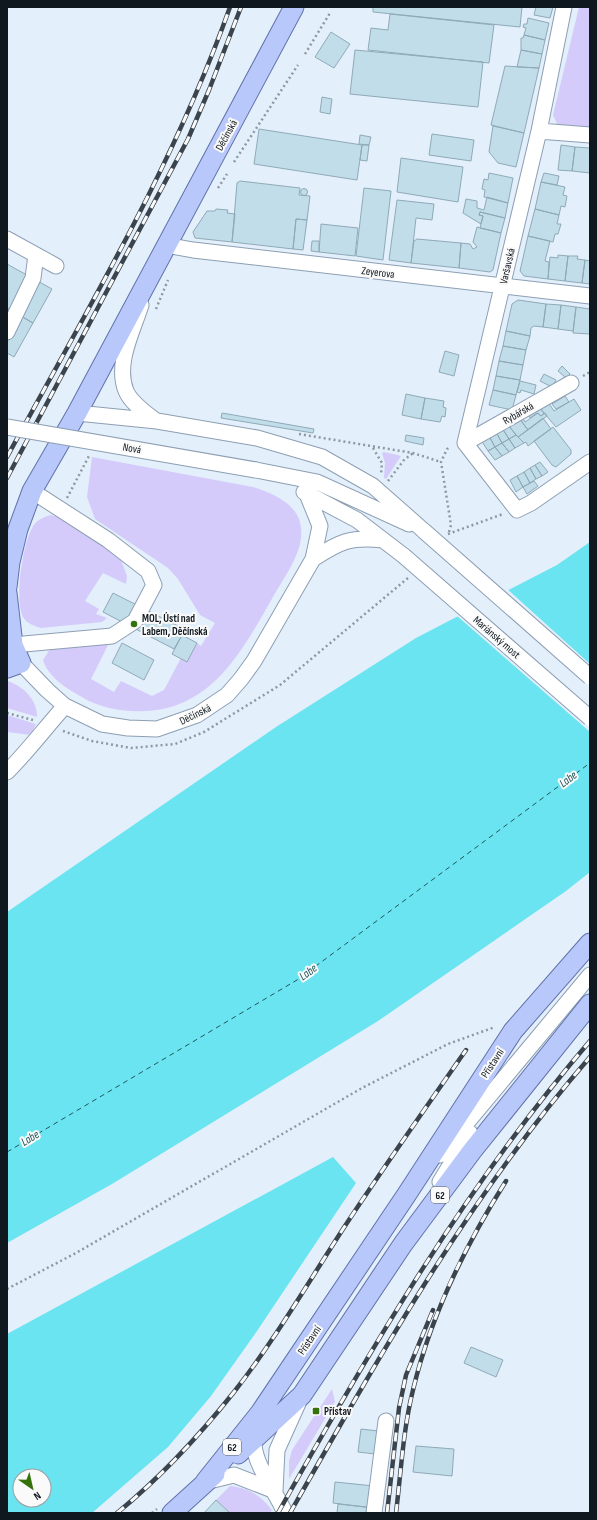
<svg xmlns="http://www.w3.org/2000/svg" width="597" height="1520" font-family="'Sofia Sans Condensed',sans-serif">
<rect width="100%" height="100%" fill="#e3effb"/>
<path fill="#d4cbfb" d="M 579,7 L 590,7 L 590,130 L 558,126 L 553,115 Z
M 384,452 L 401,456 L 386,479 L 384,478 L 385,463 L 382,453 Z
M 92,457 L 253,487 C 272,493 299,504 301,528 C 304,552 284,577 273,597 C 240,655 208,716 131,711 C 114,710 96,706 82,697 C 67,689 48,677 43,660 L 50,649 L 109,643 L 91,679 L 114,692 L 121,681 L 152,696 L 164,690 L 181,658 L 187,662 L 197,643 L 201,646 L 215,623 L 200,615 L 178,579 L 168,568 L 95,519 L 87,497 Z
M 51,515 C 79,520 100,543 121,560 L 127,576 L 126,584 L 103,573 L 85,601 L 99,609 L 96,614 L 107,618 L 102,622 L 41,628 C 34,626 26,623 23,617 C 14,599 23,543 33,526 C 38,519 44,517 51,515 Z
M 7,681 C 22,685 38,700 37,717 L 7,708 Z
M 7,715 L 36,724 L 31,735 L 7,732 Z
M 332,1389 L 335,1402 L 289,1479 L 289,1461 L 292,1450 Z
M 230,1486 C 249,1488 260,1495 272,1510 L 270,1513 L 230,1513 L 216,1500 Z"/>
<path fill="#69e4f0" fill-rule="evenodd" d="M 590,542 L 590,872 L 566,891 L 378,1021 L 112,1184 L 7,1243 L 7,912 L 276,727 L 416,638 L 557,565 Z
M 333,1157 L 356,1183 L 257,1331 L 211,1396 L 168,1447 L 92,1513 L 7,1513 L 7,1334 ZM 20,1476 L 44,1476 L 44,1500 L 20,1500 Z"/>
<path fill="#e3effb" d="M 506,588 L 590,664 L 590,732 L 456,615 Z"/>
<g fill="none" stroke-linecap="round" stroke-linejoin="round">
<path stroke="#22575c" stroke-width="1" stroke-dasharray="5 4" stroke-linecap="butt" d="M 7,1152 L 297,980 L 590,763"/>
</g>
<path fill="#c1ddea" stroke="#8faab7" d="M 373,7 L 522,7 L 520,27 L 373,12 Z
M 536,7 L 553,7 L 550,18 L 534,15 Z
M 390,14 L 494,25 L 489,63 L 368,50 L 371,28 L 388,30 Z
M 528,18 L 549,23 L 545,40 L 524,35 L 526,28 L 523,27 L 524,24 L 527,24 Z
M 331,32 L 350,44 L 334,68 L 315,57 Z
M 524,35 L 545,40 L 542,54 L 521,50 L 521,38 L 523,38 Z
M 355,50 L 483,62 L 478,107 L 350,94 Z
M 521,50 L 542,54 L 539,68 L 517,67 Z
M 505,66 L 539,68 L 524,133 L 491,125 Z
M 322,97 L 332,99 L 330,114 L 320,112 Z
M 493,126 L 524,133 L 516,167 L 498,163 L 489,152 Z
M 259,129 L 362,145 L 357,180 L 254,164 Z
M 432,134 L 474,140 L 471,161 L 429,155 Z
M 360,135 L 371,137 L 369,145 L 359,144 Z
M 362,145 L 369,145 L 367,161 L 360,160 Z
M 561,145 L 575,147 L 572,171 L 558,170 Z
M 575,147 L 590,148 L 590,173 L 572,171 Z
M 401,158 L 463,167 L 458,202 L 397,192 Z
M 489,173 L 513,178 L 508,203 L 484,197 L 485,190 L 482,189 L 484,179 L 488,180 Z
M 544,173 L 559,176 L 557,185 L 541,182 Z
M 240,181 L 300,188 L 299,195 L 310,196 L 307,220 L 296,219 L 293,249 L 232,242 L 237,183 Z
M 541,182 L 565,187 L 563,195 L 567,196 L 565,207 L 561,206 L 559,215 L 535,209 Z
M 364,188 L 391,191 L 383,260 L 356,256 Z
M300.5 192a3.5 3.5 0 1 1 7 0a3.5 3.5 0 1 1-7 0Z
M 487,197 L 508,203 L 505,218 L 480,212 L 479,215 L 483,216 L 481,224 L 463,213 L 466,199 L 477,201 L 477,208 L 484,210 Z
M 397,200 L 434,204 L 432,220 L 416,218 L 411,263 L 389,260 Z
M 216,209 L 228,210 L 227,213 L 235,214 L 232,242 L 195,238 L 193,232 L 207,211 L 215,211 Z
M 535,209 L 559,215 L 557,224 L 561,224 L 558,234 L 555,234 L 553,242 L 528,236 Z
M 480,212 L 505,218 L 501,233 L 480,228 L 483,216 L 479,215 Z
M 296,219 L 307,220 L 303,250 L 293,249 Z
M 321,224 L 358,228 L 355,256 L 319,252 Z
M 477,227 L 501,233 L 493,270 L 490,272 L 459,268 L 461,243 L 470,244 L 473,249 L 477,247 L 473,242 Z
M 528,236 L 550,241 L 545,261 L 549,262 L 548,279 L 524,276 L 520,271 Z
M 417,239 L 461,243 L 459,268 L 411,263 L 414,241 Z
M 312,241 L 319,241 L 319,252 L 311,251 Z
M 558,255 L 568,256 L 565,281 L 548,279 L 550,257 L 558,258 Z
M 568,256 L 578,256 L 577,259 L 585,260 L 582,283 L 565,281 Z
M 585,260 L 590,261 L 590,284 L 582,283 Z
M 7,264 L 52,289 L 33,323 L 7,308 Z
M 518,300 L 546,304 L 543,327 L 534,326 L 531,328 L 530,336 L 506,331 L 512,304 Z
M 546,304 L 561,305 L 558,329 L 543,327 Z
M 561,305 L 576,307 L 573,331 L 558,329 Z
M 576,307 L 590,309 L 590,334 L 573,333 Z
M 7,308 L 33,323 L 14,357 L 7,353 Z
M 506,331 L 530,336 L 526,350 L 503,346 Z
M 503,346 L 526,350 L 523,365 L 499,361 Z
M 445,351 L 459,355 L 454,376 L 439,372 Z
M 499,361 L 523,365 L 520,380 L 496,376 Z
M 562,366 L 570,374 L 566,378 L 558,371 Z
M 544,374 L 556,380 L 552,387 L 540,381 Z
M 496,376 L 520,380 L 516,395 L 493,390 Z
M 520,381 L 536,385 L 534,394 L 521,390 L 520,393 L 517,392 Z
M 493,390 L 516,395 L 512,410 L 489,405 Z
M 406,394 L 425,398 L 421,419 L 402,415 Z
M 565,396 L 569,402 L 556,409 L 552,404 Z
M 425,398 L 444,401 L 443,407 L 446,408 L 445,417 L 442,416 L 440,422 L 421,419 Z
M 574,399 L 581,410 L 556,427 L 539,407 L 548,402 L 554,411 Z
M 539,407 L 544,413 L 541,416 L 537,413 L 530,418 L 528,413 Z
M 222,413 L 314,429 L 313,433 L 221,418 Z
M 538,413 L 541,416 L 545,413 L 547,416 L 528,430 L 519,418 L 522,417 L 525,422 Z
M 519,418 L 528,430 L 518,437 L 508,425 Z
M 543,418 L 551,429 L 528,446 L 526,442 L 524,443 L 518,437 Z
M 508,425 L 516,435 L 509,439 L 502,428 Z
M 553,427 L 571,450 L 571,454 L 556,467 L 552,465 L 534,441 Z
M 502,428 L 509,439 L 502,443 L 496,432 Z
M 496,432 L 502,443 L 495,447 L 489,436 Z
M 406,435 L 424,438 L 423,445 L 405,441 Z
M 516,435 L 524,443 L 515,448 L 509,439 Z
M 489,436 L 495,447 L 488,451 L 481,440 Z
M 509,439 L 515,448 L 509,452 L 502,443 Z
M 502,443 L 509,452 L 502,456 L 495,447 Z
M 495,447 L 502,456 L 495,460 L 488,451 Z
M 540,462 L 548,472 L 542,476 L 535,465 Z
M 535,465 L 542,476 L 536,479 L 530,468 Z
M 530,468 L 536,479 L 530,483 L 524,472 Z
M 524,472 L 530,483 L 523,487 L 517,476 Z
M 517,476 L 523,487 L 516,492 L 510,480 Z
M 534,481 L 538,486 L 527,494 L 523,487 Z
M 113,593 L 188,631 L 185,636 L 182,635 L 174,649 L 103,612 Z
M 182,635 L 197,643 L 187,662 L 172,654 Z
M 122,643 L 154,660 L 144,680 L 112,663 Z
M 471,1347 L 503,1360 L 496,1377 L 464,1363 Z
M 361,1429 L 378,1431 L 375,1454 L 358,1452 Z
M 416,1446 L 454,1449 L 452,1476 L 413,1472 Z
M 335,1482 L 374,1486 L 372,1508 L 333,1503 Z
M 216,1500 L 230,1513 L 204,1513 Z
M 338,1504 L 367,1507 L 366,1513 L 337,1513 Z"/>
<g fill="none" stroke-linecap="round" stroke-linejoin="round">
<g stroke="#8d9fb3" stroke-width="17">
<path id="minor" d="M 539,131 L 590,135
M 7,239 L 56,266
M 166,245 L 193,250 L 590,296
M 141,305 C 133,331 115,363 126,391 C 131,403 146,413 156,421
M 7,332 L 33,278 L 36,255
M 77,413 L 157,421 L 257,438 L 322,457 L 373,486 L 424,531
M 465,443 L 539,131 L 564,7
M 465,443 L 517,510 L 531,503 L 590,462
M 465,443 L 571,383
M 256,470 L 317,482 L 409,524
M 304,492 L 357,520 L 404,556
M 313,559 C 339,542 351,536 383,540
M 13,645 L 112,636 L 135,621 L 154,585 L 148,571 L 108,540 L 32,491
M 21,663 L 47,690 L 65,706 L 102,724 L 128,728 L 157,729 L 197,715 L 227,695 L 241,679 L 254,661 L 313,559 L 320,526 L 307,494
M 7,772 C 28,751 45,728 65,706
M 440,1155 L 590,975
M 440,1182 L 470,1133
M 255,1433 C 248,1458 275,1489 285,1513
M 205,1482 L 234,1475 L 275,1491
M 275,1491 L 277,1450 L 300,1399
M 374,1513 L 386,1421"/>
</g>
<g stroke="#6072ab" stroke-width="21">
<path id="major" d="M 7,587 L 10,562 L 18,529 L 32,491 L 77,413 L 294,7
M 7,593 L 13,645 L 21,663 L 7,668
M 238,1454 L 302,1395 L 403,1244 L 472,1151 L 590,1004
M 205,1482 L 260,1413 L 407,1194 L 513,1031 L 590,943
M 172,1513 L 215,1474"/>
</g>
<path stroke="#8e98a2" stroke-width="2.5" stroke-dasharray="2 3" stroke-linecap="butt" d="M 305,54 L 330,13
M 234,162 L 298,65
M 218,188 L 227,174
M 156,309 L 168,280
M 583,376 L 590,372
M 299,434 L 413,453 L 441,462
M 373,448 L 382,463 L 381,474
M 388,481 L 404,460 L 413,453
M 67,498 L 90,454
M 449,532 L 451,525 L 441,462 L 447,449 L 451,447
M 448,534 L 503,514
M 7,713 L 33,720
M 63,731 L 92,741 L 131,748 L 175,744 L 204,732 L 280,685 L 408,578
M 7,1289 L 76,1253 L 362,1088 L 448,1044 L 495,1027
M 152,1513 L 157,1509"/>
<use href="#minor" stroke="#fff" stroke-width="15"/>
<use href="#major" stroke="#b9c8fa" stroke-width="19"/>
<g stroke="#3b444c" stroke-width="4.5">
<path id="rail" d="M 7,457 C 87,310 174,165 230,7
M 7,478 L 188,139 L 209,90 L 241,7
M 117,1513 C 161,1477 199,1436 234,1392 C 274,1341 308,1283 343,1229 C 383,1168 425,1109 466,1050
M 278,1513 C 371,1348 466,1185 590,1041
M 290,1513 C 380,1355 470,1195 590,1057
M 387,1513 L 399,1408 L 406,1375 L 433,1310
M 396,1513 C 401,1472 403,1430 413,1390 C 431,1314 465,1246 506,1181"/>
</g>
<use href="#rail" stroke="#fafafa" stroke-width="3" stroke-dasharray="9" stroke-linecap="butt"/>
<g stroke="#8d9fb3" stroke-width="17" stroke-linecap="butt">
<path id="minor-bridge" d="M 7,427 L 256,470
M 424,531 L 590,677
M 404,556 L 590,718"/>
</g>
<use href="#minor-bridge" stroke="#fff" stroke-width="15"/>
</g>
<g fill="#34730b" stroke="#fafafa" stroke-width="1.5">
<circle cx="134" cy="624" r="4"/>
<rect x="312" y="1407" width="8" height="8" rx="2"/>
</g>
<g text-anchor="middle" stroke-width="4" stroke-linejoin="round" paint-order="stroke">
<g fill="#fafafa" stroke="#565c61" stroke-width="1">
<rect x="431" y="1187" width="18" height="16" rx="3"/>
<rect x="223" y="1439" width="18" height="16" rx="3"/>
</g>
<g font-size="10" font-weight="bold" fill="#10181f">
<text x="440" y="1199">62</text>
<text x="232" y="1451">62</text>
</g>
<g font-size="11" fill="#10181f" stroke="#fafafa">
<text transform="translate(226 135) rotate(-61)" y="4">Děčínská</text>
<text transform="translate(507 266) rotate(-77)" y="4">Varšavská</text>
<text transform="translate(378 272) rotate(7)" y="4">Zeyerova</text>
<text transform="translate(518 413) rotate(-30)" y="4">Rybářská</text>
<text transform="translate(132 448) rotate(10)" y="4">Nová</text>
<text transform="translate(497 637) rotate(41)" y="4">Mariánský most</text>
<text transform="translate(195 714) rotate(-26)" y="4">Děčínská</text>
<text transform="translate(492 1063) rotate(-57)" y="4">Přístavní</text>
<text transform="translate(309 1340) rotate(-56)" y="4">Přístavní</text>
</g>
<g font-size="11" font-weight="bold" fill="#10181f" stroke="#fafafa" text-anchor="start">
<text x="142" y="622">MOL, Ústí nad<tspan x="142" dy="13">Labem, Děčínská</tspan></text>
<text x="324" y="1415">Přístav</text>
</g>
<g font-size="12" font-style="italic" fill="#22575c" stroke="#fafafa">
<text transform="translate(568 779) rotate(-37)" y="4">Labe</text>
<text transform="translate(308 972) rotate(-36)" y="4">Labe</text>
<text transform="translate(30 1138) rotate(-31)" y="4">Labe</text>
</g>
</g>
<rect width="597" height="1520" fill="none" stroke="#10181f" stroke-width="16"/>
<g transform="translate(32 1488) rotate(146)"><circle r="19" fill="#fafafa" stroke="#9ca0a2"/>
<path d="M0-3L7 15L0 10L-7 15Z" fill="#34730b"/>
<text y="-6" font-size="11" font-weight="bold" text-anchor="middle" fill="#10181f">N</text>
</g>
</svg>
